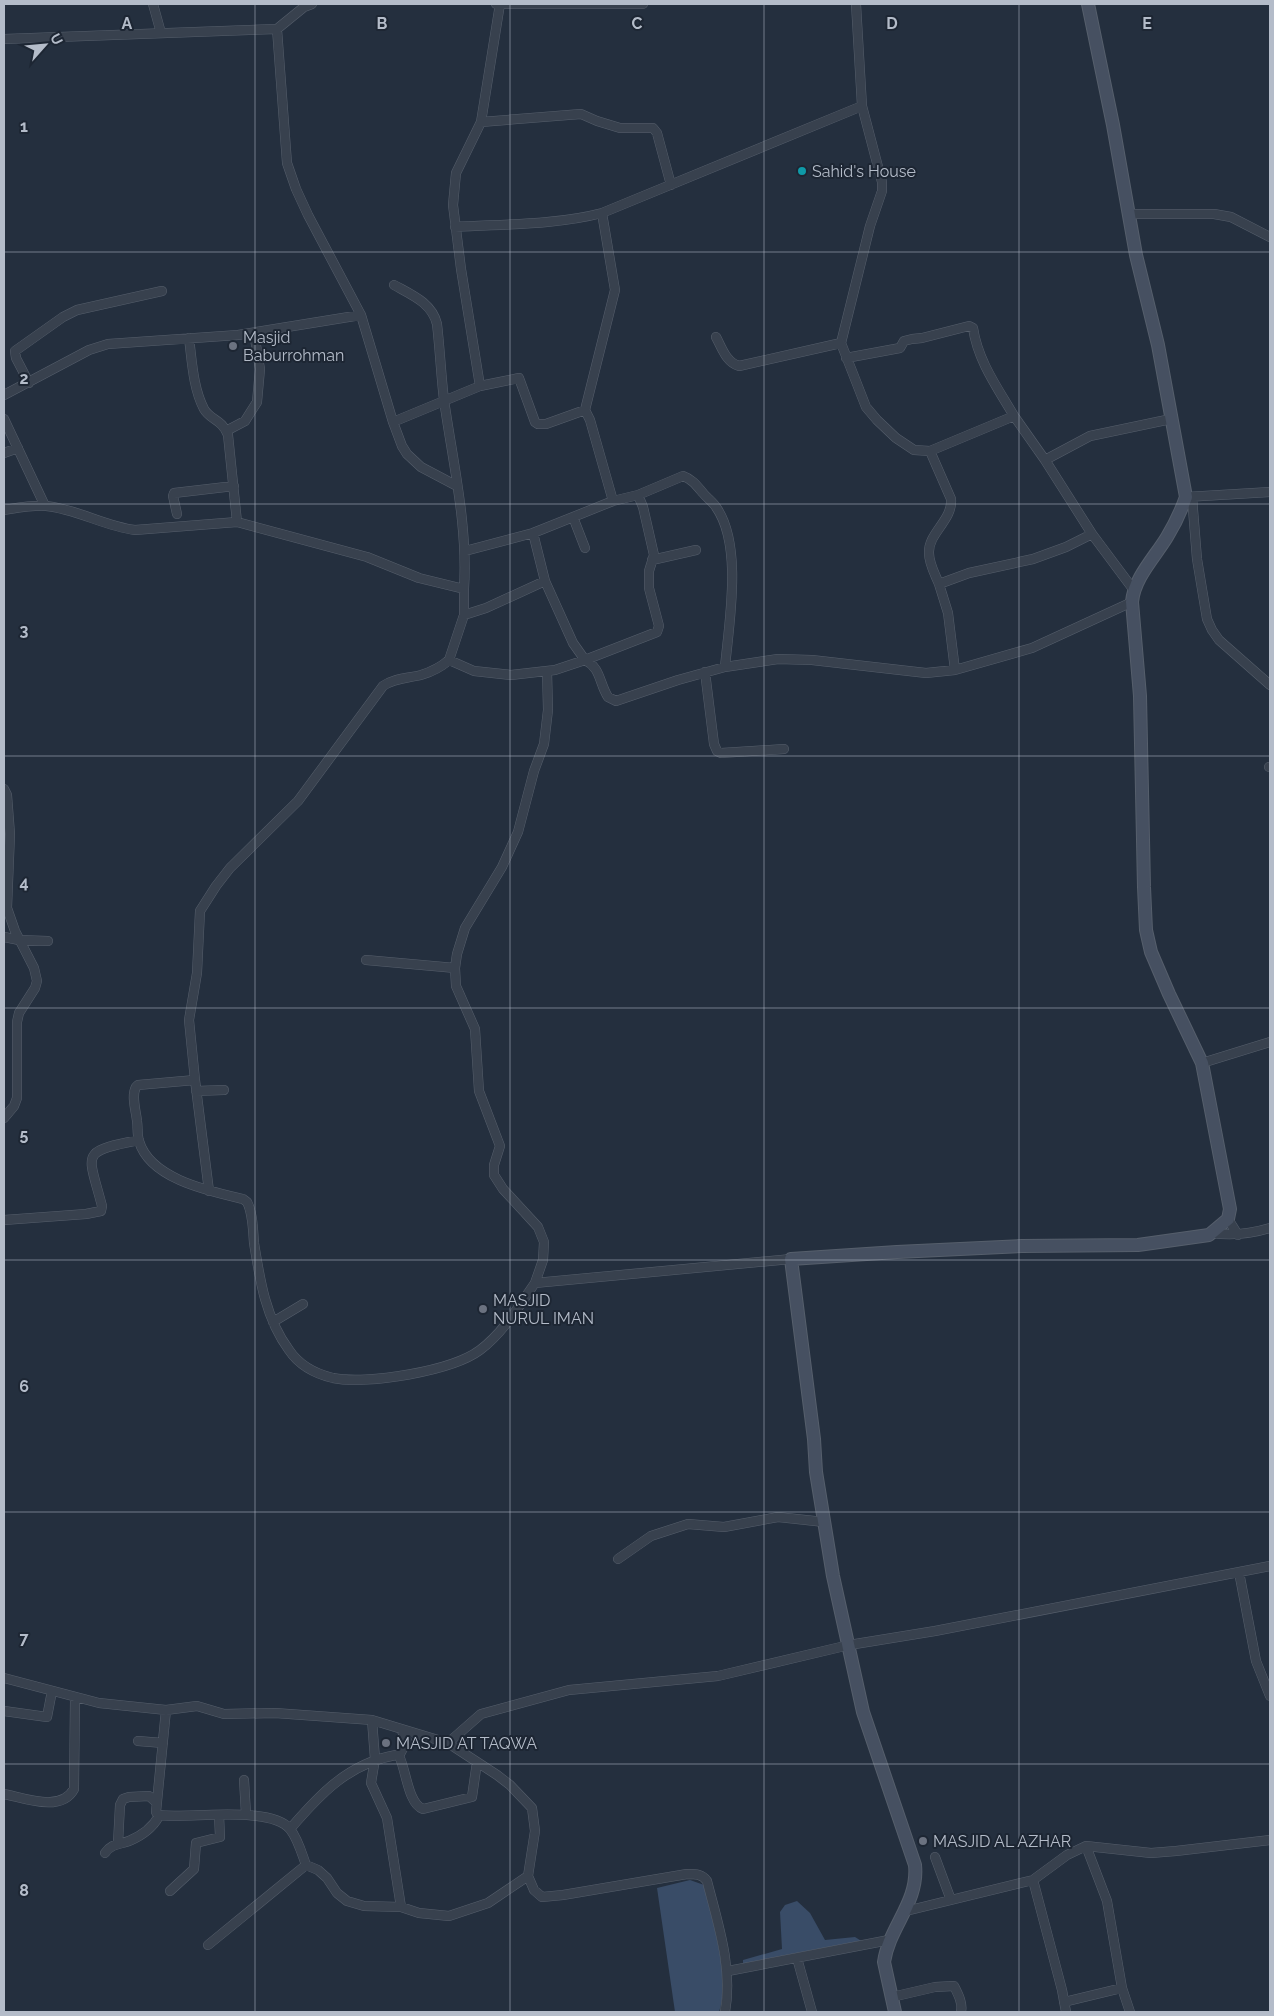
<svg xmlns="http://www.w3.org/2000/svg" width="1274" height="2016" font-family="Raleway,sans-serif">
<rect width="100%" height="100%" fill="#242f3e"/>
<path fill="#394c67" d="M 690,1880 L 704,1885 C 712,1921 731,1976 719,2012 L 675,2012 L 657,1888 Z
M 797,1901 L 810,1913 L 825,1940 L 855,1937 L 863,1942 L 743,1964 L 743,1960 L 782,1949 L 780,1912 L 785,1905 Z"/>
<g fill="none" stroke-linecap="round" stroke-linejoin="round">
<g stroke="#565f6c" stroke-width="10">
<path id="street" d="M 153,4 L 161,33
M 496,4 L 643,4
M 856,4 L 862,106 L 882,182 L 882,191 L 870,226 L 841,343 L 866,407 L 877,420 L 896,438 L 914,450 L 930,451 L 1014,416 L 1045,460 L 1092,534 L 1066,547 L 1033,559 L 969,573 L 939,584 L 948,613 L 955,670
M 277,29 L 287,163 L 296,189 L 308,215 L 361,315
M 4,39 L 277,29 L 304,7 L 312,4
M 481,122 L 581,114 L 597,121 L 620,128 L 653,128 L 657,133 L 671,185
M 1129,214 L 1214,214 L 1231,217 L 1270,237
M 455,227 C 503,224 556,225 602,213 L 862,106
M 716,337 C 722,348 726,362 739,366 L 841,343
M 189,338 C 192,361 193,388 204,409 C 210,420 222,419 228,435 L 237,522
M 846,358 L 900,348 L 904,341 L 912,339 L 922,338 L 969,326 L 973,328 C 978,361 997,387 1014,416
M 29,383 L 16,358 L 15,351 L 63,317 L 77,310 L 162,291
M 480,386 L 519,378 L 535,422 L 538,424 L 546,424 L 585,410 L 590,420 L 613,501
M 4,395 L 89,350 L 108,344 L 238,335 L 361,315 L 393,422 L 402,446 L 407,454 L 421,467 L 457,486
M 585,410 L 615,290 L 602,213
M 4,419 L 45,506
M 393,422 L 480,386 L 461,269 L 453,205 L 456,173 L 481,122 L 500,4
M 226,431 L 245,421 L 257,402 L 260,369 L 254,333
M 930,451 L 951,499 C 953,520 928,533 929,553 C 929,564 935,574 939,584
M 4,453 L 18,448
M 1045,460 L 1090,436 L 1171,419
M 638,495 L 683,476 C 692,479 697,486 703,493 C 707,498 713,502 716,507 C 743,545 729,623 725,667
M 1186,497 L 1270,492
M 1192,497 L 1197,559 L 1207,619 L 1212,630 L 1219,640 L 1270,685
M 4,510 C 17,508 32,505 46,506 C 77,509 104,526 135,530 L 237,522 L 367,557 L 419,578 L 464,589 C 468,526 453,463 444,400 C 441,375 440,350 437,324 C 432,303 412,295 394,285
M 177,514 L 173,496 L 174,493 L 234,486
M 573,517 L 585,548
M 533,533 L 545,581
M 1092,534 L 1133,589
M 652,560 L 696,550
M 464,589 L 464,615 L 449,660 L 474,671 L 511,675 L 555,670 L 585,660 C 601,668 599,683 608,697 L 616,701 L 678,680 L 725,667 L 778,659 L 812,660 L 926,673 L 955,670 L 1032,648 L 1132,602
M 464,615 L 486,608 L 545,581 L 573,643 L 585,660 L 657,632 L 659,626 L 649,588 L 649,571 L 654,555 L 643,507 L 638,495 L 613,501 L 533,533 L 465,551
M 547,671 L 548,710 L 544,744 L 534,771 L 518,832 L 502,867 L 465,928 L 457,954 L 455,968 L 456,986 L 475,1029 L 479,1091 L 500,1146 L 494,1165 L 494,1175 L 503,1189 L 538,1227 L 544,1242 L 543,1260 L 535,1283 L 791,1259
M 705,672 L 714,744 L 717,751 L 721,753 L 784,749
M 1269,767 L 1270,767
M 4,789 L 7,795 L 10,834 L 7,908 L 15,931 L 34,968 L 37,981 L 35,988 L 19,1013 L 17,1022 L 17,1098 L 14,1106 L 4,1118
M 4,937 L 19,940 L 48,941
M 366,960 L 455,968
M 1202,1063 L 1270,1042
M 195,1080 L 138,1085 L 136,1087 C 131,1096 136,1111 137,1121 C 138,1127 137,1135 139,1141 C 150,1179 209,1191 243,1199 L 247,1202 C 253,1213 253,1231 254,1243 C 260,1281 266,1319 289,1350 C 299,1365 316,1374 333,1378 C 367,1385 452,1371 480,1350 C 503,1333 519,1306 535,1283
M 196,1091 L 224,1090
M 209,1191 L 195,1080 L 189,1020 L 197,973 L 200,911 L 216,886 L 230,868 L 298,801 L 383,686 C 394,678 409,678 421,675 C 431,672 441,667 449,660
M 1228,1219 L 1238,1235
M 4,1220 L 86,1214 L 101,1211 L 102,1206 C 88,1152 79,1152 139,1140
M 1212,1233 C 1233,1236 1250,1234 1270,1228
M 273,1322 L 303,1304
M 618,1559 L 651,1536 L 688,1524 L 724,1527 L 778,1517 L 824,1522
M 1239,1572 L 1256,1661 L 1270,1696
M 4,1678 L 99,1703 L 166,1710 L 197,1706 L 224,1714 L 275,1713 L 372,1720 L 448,1743 L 497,1775 L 510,1785 L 532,1808 L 535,1831 L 528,1876 L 534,1890 L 542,1897 L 563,1895 L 687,1874 C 696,1874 702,1874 707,1881 C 718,1924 733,1968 725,2012
M 166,1710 L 156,1812 L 158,1815 C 188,1819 270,1805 290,1829 C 298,1839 302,1854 306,1865 L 318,1870 L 327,1878 L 337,1893 L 347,1901 L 364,1906 L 401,1907 L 419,1913 L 449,1916 L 488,1903 L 528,1876
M 4,1711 L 47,1717 L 52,1691
M 372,1720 L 375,1759 L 371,1783 L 387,1818 L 401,1907
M 138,1741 L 163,1743
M 448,1743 L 481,1714 L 569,1690 L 718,1676 L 849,1645 L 935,1631 L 1270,1566
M 399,1756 L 407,1741 L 401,1729
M 244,1780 L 246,1814
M 4,1794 C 24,1798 61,1813 74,1789 L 75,1698
M 290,1829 C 320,1794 349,1763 396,1755 L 399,1756 C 406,1769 408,1804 423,1809 L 472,1797 L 477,1762
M 118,1843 L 120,1805 L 123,1799 L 129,1797 L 149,1796 L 157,1803
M 1086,1846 L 1107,1901 L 1122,1988 L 1130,2012
M 105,1853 C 112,1843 119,1845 129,1841 C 141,1836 153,1827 159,1816
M 935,1857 L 951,1900
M 1033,1880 L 1062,1990 L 1066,2012
M 170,1891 L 194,1869 L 196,1843 L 220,1837 L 219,1815
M 906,1911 L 1033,1880 L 1067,1855 L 1086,1846 L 1151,1853 L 1176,1851 L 1270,1840
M 208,1945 L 306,1865
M 797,1958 L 812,2012
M 728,1971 L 889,1940
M 892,1997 L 935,1987 L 954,1986 C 958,1994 963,2003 961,2012
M 1064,2002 L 1122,1988"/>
</g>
<g stroke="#565f6c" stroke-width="14">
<path id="secondary" d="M 895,2012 L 884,1962 C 889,1927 919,1902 915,1865 L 863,1712 L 833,1576 L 816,1472 L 814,1439 L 791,1259 L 897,1252 L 1022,1246 L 1138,1245 L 1209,1235 L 1228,1219 L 1230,1209 L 1202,1063 L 1169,994 L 1151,952 L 1146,930 L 1144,887 L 1140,696 L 1132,602 C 1134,578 1155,557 1167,537 C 1175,524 1181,511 1186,497 L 1158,345 L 1136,255 L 1113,125 L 1088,4"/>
</g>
<use href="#street" stroke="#38414e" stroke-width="9"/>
<use href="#secondary" stroke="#465061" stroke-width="12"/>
</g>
<path fill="none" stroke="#b4bcc9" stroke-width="1" stroke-opacity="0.55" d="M 255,4 L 255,2012M 510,4 L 510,2012M 764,4 L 764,2012M 1019,4 L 1019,2012M 4,252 L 1270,252M 4,504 L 1270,504M 4,756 L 1270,756M 4,1008 L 1270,1008M 4,1260 L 1270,1260M 4,1512 L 1270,1512M 4,1764 L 1270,1764"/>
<circle fill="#0f9aa8" stroke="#1d2633" stroke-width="2" cx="802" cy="171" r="5"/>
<g fill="#6b7280" stroke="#1d2633" stroke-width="2">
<circle cx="233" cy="346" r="5"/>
<circle cx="483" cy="1309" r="5"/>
<circle cx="386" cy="1743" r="5"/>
<circle cx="923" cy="1841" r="5"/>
</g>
<g text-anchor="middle" stroke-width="4" stroke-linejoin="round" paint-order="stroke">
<g font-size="16" fill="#b4bcc9" stroke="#1d2633" text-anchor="start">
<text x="812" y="177">Sahid's House</text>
<text x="243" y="343">Masjid<tspan x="243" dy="18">Baburrohman</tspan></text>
<text x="493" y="1306">MASJID<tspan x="493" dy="18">NURUL IMAN</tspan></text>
<text x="396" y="1749">MASJID AT TAQWA</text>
<text x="933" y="1847">MASJID AL AZHAR</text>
</g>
</g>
<g font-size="16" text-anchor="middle" font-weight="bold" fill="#b4bcc9" stroke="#1d2633" stroke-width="4" stroke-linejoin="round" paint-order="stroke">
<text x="127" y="29">A</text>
<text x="382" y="29">B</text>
<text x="637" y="29">C</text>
<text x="892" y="29">D</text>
<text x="1147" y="29">E</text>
<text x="24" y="132">1</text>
<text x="24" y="384">2</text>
<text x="24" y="636">3</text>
<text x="24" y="888">4</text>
<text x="24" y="1140">5</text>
<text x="24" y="1392">6</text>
<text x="24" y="1644">7</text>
<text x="24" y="1896">8</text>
</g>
<rect width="1274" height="2016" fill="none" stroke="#b4bcc9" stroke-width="10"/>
<g transform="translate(45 45) rotate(63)" stroke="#1d2633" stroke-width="4" paint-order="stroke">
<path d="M0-4L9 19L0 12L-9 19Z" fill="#b4bcc9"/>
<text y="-8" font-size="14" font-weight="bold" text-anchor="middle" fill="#b4bcc9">U</text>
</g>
</svg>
